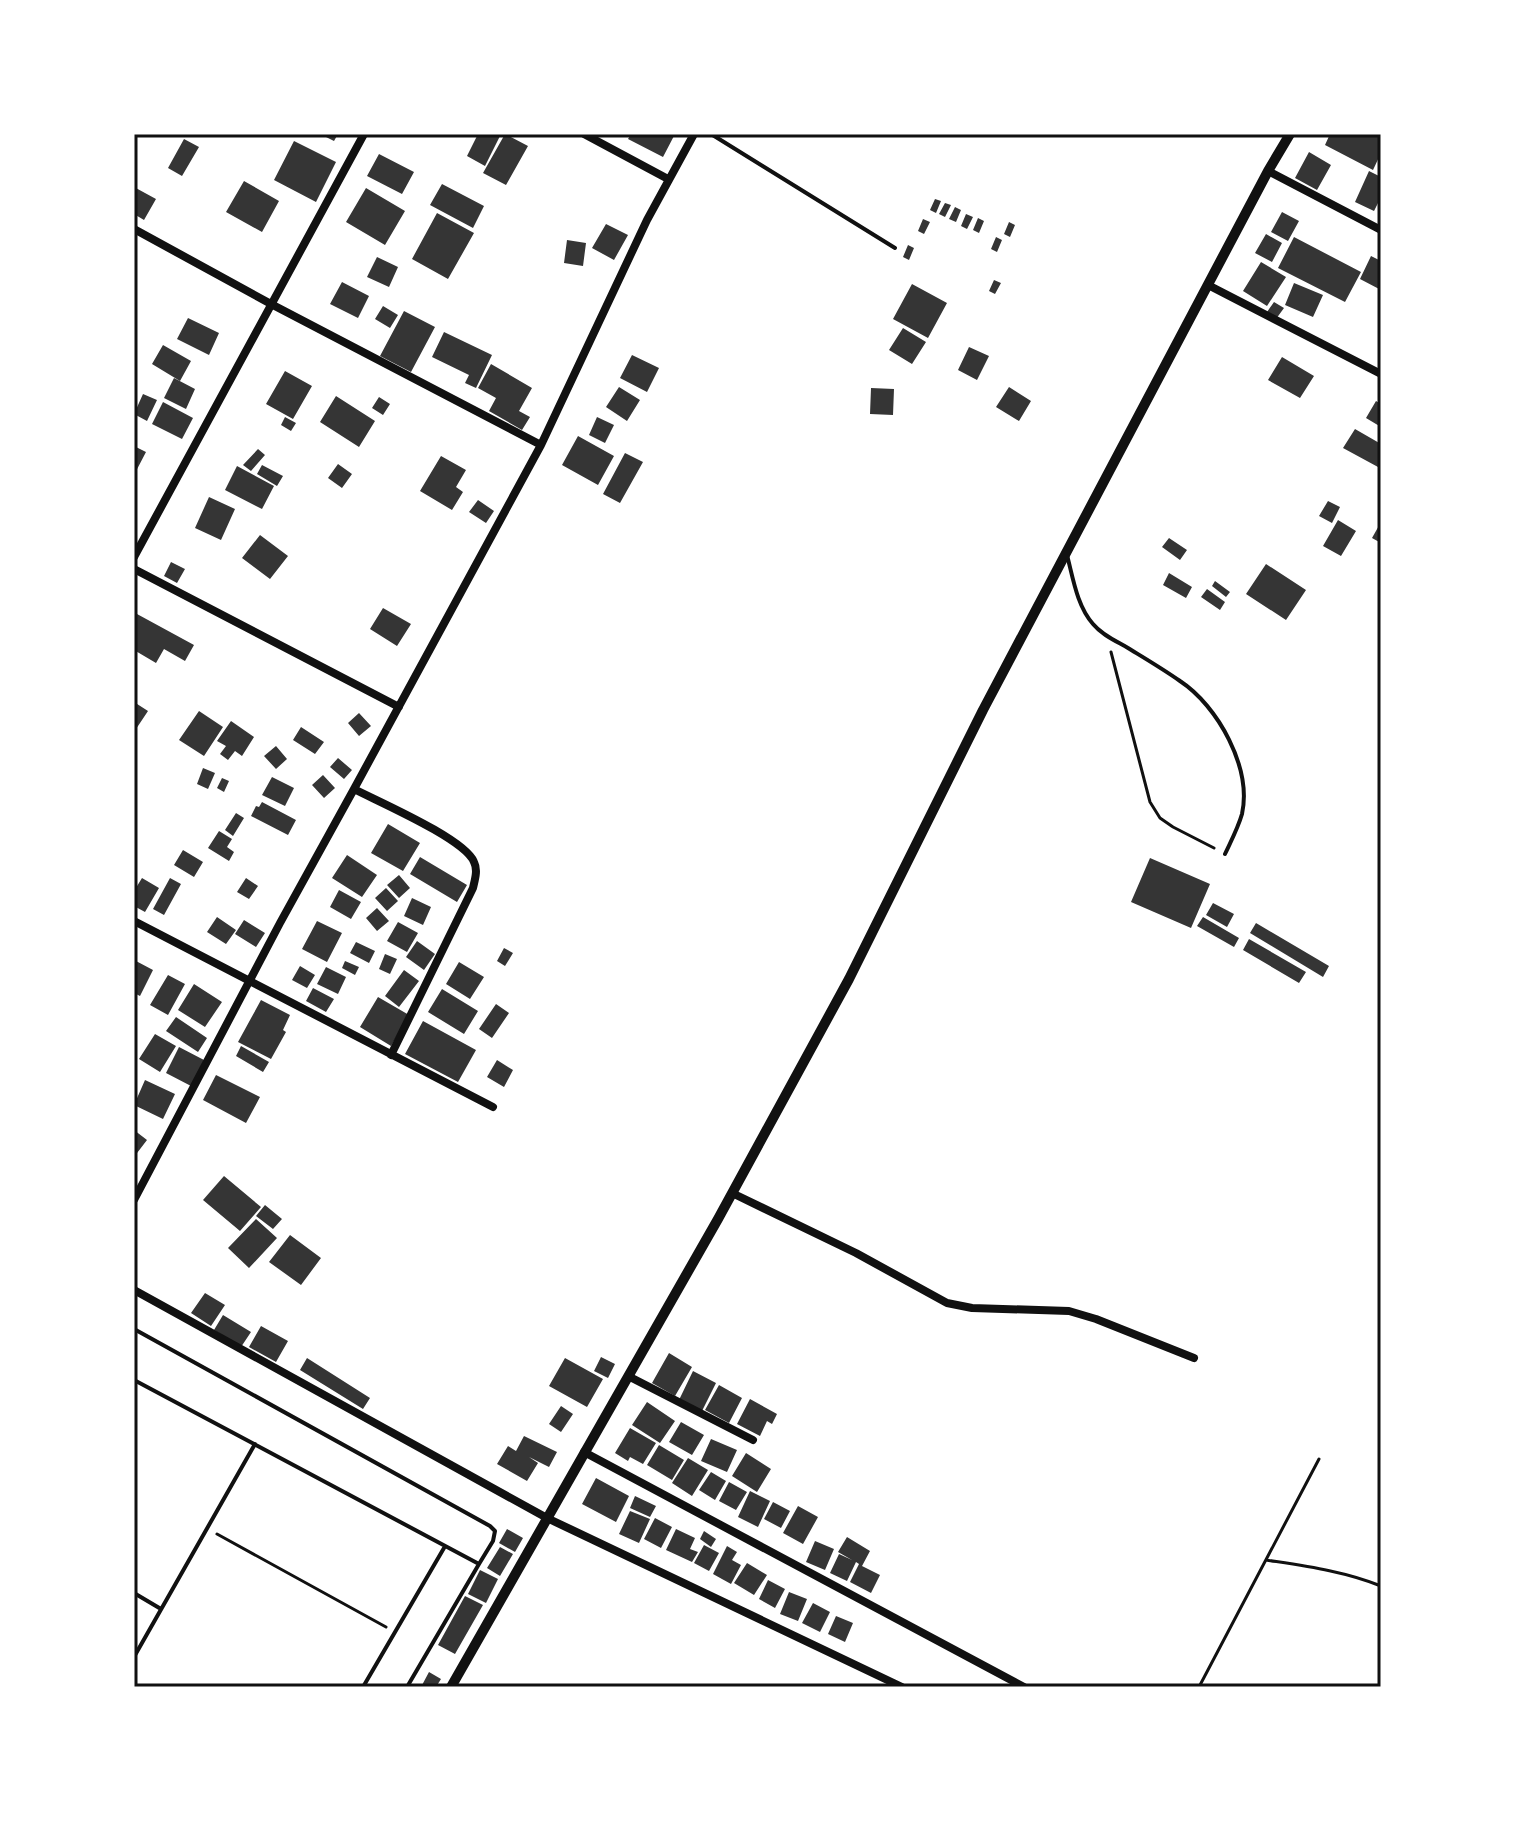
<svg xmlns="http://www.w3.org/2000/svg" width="1515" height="1821" font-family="'Golos Text',sans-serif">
<rect width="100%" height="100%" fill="#fff"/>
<path fill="#353535" d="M 320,134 L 338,134 L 334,141 Z
M 478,134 L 501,134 L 485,166 L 467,156 Z
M 505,134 L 528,146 L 506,185 L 483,173 Z
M 631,134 L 675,134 L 663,157 L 628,139 Z
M 1330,134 L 1381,134 L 1381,153 L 1373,170 L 1325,145 Z
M 184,139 L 199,147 L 182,176 L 168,168 Z
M 294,141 L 336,162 L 316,202 L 274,180 Z
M 1309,152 L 1331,165 L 1317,190 L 1295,178 Z
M 379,154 L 414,172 L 402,194 L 367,176 Z
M 1369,171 L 1381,177 L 1381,197 L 1374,211 L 1355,202 Z
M 244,181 L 279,201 L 262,232 L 226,212 Z
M 442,184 L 484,206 L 473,228 L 430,205 Z
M 134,187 L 156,199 L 144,220 L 134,214 Z
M 366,188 L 405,211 L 385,245 L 346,222 Z
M 935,199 L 941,201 L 936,213 L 930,210 Z
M 945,203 L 951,205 L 945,217 L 939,214 Z
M 955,207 L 961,210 L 956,222 L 949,219 Z
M 1282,212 L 1299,221 L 1288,241 L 1271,232 Z
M 437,213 L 474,233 L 448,279 L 412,259 Z
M 966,214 L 973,217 L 967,229 L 961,226 Z
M 978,218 L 984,221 L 979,233 L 973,230 Z
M 923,219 L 930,222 L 924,234 L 918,231 Z
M 1009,222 L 1015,225 L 1010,237 L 1004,234 Z
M 606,224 L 628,235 L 614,260 L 592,248 Z
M 1266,234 L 1282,243 L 1272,262 L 1255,253 Z
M 996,237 L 1002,240 L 997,252 L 991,249 Z
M 1294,237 L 1361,272 L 1345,302 L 1278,268 Z
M 567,240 L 586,243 L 583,266 L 564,263 Z
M 908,245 L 914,248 L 909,260 L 903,257 Z
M 1371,256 L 1381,261 L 1381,290 L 1360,279 Z
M 377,257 L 398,267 L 389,287 L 367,277 Z
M 1261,262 L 1286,277 L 1267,306 L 1243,291 Z
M 994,280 L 1001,283 L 995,294 L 989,291 Z
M 342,282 L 369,296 L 358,318 L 330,304 Z
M 1294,283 L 1323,295 L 1313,317 L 1285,305 Z
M 912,284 L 947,303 L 928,338 L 893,319 Z
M 1274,302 L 1284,308 L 1276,319 L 1267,312 Z
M 383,306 L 398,315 L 390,328 L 375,319 Z
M 404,311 L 435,327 L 411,372 L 380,356 Z
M 188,318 L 219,333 L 209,355 L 177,339 Z
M 903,328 L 926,342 L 912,364 L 889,350 Z
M 444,332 L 492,355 L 476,388 L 465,383 L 469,375 L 432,357 Z
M 163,345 L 191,361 L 180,381 L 152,364 Z
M 969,347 L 989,356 L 977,380 L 958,370 Z
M 632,355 L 659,368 L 647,392 L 620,378 Z
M 1282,357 L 1314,376 L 1300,398 L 1268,380 Z
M 491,364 L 532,388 L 519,411 L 530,417 L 522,430 L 489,411 L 496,398 L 478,388 Z
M 285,371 L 312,386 L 293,419 L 266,404 Z
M 174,378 L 195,389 L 186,409 L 164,398 Z
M 619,387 L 640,400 L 627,421 L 606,407 Z
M 1009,387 L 1031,401 L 1019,421 L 996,407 Z
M 871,388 L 894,389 L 893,415 L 870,414 Z
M 143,394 L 157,400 L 147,421 L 134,414 Z
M 336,396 L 375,421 L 359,447 L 320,422 Z
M 379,397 L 390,404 L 383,415 L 372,408 Z
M 1376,401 L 1381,404 L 1381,427 L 1366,418 Z
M 163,402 L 193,418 L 182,439 L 152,424 Z
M 285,417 L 296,423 L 291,431 L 281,425 Z
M 597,417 L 614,425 L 605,443 L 589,435 Z
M 1355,429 L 1381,444 L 1381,461 L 1378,467 L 1343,448 Z
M 578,436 L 614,456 L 598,485 L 562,465 Z
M 134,446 L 146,452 L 134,475 Z
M 258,449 L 265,455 L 251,471 L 243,465 Z
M 625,453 L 643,462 L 620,503 L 603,494 Z
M 441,456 L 466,470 L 456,487 L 463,492 L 452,510 L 420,491 Z
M 338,464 L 352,474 L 342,488 L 328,478 Z
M 262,465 L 283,476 L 277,486 L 257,474 Z
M 237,466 L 274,486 L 262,509 L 225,490 Z
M 209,497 L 235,509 L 221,540 L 195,528 Z
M 478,500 L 494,511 L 486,523 L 469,512 Z
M 1328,501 L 1340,507 L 1332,523 L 1319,516 Z
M 1338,520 L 1356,531 L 1341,556 L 1323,546 Z
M 1381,522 L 1381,543 L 1372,538 Z
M 260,535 L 288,556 L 270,579 L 242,558 Z
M 1169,538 L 1187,550 L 1180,560 L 1162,547 Z
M 171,562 L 185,569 L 177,583 L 164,576 Z
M 1266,564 L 1306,590 L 1286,620 L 1246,594 Z
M 1169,573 L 1192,587 L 1186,598 L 1163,585 Z
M 1215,581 L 1230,592 L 1226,597 L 1212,586 Z
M 1207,589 L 1225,602 L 1220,610 L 1201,597 Z
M 383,608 L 411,624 L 397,646 L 370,629 Z
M 137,614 L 194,645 L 185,661 L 164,649 L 156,663 L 134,650 L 134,619 Z
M 134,702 L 148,711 L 134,732 Z
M 199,711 L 223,727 L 204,756 L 179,740 Z
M 359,713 L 371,726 L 359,736 L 348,723 Z
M 231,721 L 254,737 L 242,756 L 235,751 L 228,760 L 220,754 L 226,746 L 217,741 Z
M 301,727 L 324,742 L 315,754 L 293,740 Z
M 276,746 L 287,759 L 276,769 L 264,756 Z
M 338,758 L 352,770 L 344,779 L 330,767 Z
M 203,768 L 215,773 L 208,789 L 197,784 Z
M 323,775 L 335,788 L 324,798 L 312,785 Z
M 272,777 L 294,788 L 285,806 L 262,795 Z
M 222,778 L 229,781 L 224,792 L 217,788 Z
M 262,802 L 296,820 L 288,835 L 251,816 L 256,806 L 259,807 Z
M 236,813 L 244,818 L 233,836 L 225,830 Z
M 388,824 L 420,843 L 403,871 L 371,853 Z
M 219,831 L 232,839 L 227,847 L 234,852 L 229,861 L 208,848 Z
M 183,850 L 203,862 L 194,877 L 174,865 Z
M 347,855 L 377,875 L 362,897 L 332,878 Z
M 420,857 L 467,885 L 457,902 L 410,874 Z
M 1150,858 L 1210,884 L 1191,928 L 1131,902 Z
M 399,875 L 410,888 L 399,898 L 387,885 Z
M 142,878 L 159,888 L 145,912 L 134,906 L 134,891 Z
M 170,878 L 181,884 L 164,915 L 153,909 Z
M 246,878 L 258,886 L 249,899 L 237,892 Z
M 386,888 L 398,901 L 387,911 L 375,898 Z
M 339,890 L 361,902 L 351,919 L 330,907 Z
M 412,898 L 431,907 L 423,925 L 404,916 Z
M 1213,903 L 1234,914 L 1227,927 L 1206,915 Z
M 377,908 L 389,921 L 377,931 L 366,918 Z
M 217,917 L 236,930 L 226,944 L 207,932 Z
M 1203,917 L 1239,938 L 1234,947 L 1197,926 Z
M 244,920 L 265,933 L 256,947 L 235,934 Z
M 317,921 L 342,933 L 327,962 L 302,949 Z
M 398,922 L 418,933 L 407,952 L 387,941 Z
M 1256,923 L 1329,966 L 1323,977 L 1250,933 Z
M 1249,939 L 1306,972 L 1299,983 L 1243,950 Z
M 417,941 L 435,954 L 424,970 L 406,957 Z
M 356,942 L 375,951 L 369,963 L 350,953 Z
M 504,948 L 513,953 L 505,966 L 497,961 Z
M 385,954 L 397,959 L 390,974 L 379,969 Z
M 136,961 L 153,970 L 140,996 L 134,993 L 134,965 Z
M 345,961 L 359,967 L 355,975 L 342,968 Z
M 459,962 L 484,977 L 470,999 L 446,984 Z
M 300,966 L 315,975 L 307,988 L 292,980 Z
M 326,967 L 346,977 L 338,994 L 317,984 Z
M 404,970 L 419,981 L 399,1007 L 385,996 Z
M 168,975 L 185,984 L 168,1015 L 150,1005 Z
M 194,984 L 222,1002 L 205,1027 L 178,1010 Z
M 313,988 L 334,999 L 326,1012 L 306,1001 Z
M 442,989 L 478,1011 L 464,1034 L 428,1012 Z
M 378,997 L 409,1015 L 391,1046 L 360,1027 Z
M 261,1000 L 290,1015 L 283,1030 L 286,1032 L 271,1059 L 238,1042 Z
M 496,1004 L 509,1013 L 492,1038 L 479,1029 Z
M 176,1017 L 207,1038 L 198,1052 L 166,1031 Z
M 423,1021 L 476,1050 L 458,1082 L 405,1054 Z
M 155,1034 L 176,1046 L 160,1072 L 139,1059 Z
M 241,1046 L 269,1062 L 263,1072 L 236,1056 Z
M 179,1047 L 204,1060 L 191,1086 L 166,1073 Z
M 497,1060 L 513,1070 L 504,1087 L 487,1077 Z
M 216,1075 L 260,1097 L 246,1123 L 203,1100 Z
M 145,1080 L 175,1094 L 163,1119 L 134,1105 Z
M 134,1130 L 147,1140 L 134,1157 Z
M 224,1176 L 261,1207 L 240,1231 L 203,1200 Z
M 265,1205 L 282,1219 L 273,1229 L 256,1216 Z
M 256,1219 L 277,1238 L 249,1268 L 228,1248 Z
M 290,1235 L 321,1258 L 301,1285 L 269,1262 Z
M 205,1293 L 225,1305 L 211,1326 L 191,1313 Z
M 223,1315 L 251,1332 L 241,1347 L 214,1330 Z
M 261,1326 L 288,1341 L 276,1362 L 249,1347 Z
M 669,1353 L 692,1367 L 675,1396 L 652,1383 Z
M 601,1357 L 615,1364 L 608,1378 L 594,1371 Z
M 307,1358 L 370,1398 L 363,1409 L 300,1370 Z
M 565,1358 L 603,1379 L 587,1407 L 549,1386 Z
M 693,1371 L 716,1383 L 702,1411 L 679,1400 Z
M 719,1385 L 742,1398 L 729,1423 L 705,1410 Z
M 750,1399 L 777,1414 L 772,1424 L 767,1421 L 760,1436 L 737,1424 Z
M 647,1402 L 675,1421 L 660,1443 L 632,1425 Z
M 561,1406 L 573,1414 L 561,1432 L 549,1424 Z
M 681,1422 L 704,1435 L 692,1455 L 669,1442 Z
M 630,1428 L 656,1443 L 643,1464 L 630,1457 L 628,1461 L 615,1453 Z
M 524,1436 L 557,1452 L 549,1467 L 529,1457 L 538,1463 L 527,1481 L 497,1464 L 508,1446 L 516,1451 Z
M 711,1439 L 737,1450 L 727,1472 L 701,1461 Z
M 659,1445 L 684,1460 L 672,1480 L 647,1465 Z
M 746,1453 L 771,1469 L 757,1492 L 732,1476 Z
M 688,1458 L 708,1470 L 692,1496 L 672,1483 Z
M 711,1472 L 726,1481 L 715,1500 L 699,1490 Z
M 596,1478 L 629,1496 L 616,1522 L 582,1504 Z
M 729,1482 L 747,1492 L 736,1510 L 719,1501 Z
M 750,1491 L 770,1501 L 758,1527 L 738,1517 Z
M 635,1496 L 656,1506 L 650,1517 L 630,1508 Z
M 773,1502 L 790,1511 L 781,1528 L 764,1519 Z
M 798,1506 L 818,1517 L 803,1544 L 783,1533 Z
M 630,1511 L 650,1519 L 639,1543 L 619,1534 Z
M 655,1518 L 672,1527 L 661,1548 L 644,1539 Z
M 507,1529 L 523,1538 L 515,1552 L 499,1543 Z
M 676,1529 L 695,1538 L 690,1549 L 698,1552 L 692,1562 L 666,1550 Z
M 704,1531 L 716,1539 L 711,1547 L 700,1539 Z
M 847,1537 L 870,1551 L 862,1566 L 880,1575 L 871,1593 L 850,1582 L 859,1564 L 856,1562 L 847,1581 L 830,1573 L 839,1554 L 852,1560 L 838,1552 Z
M 815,1541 L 834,1549 L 825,1570 L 806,1562 Z
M 704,1545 L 719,1553 L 709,1571 L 694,1563 Z
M 727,1546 L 737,1552 L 732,1560 L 741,1565 L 731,1584 L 713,1574 Z
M 500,1547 L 513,1554 L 500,1576 L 487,1568 Z
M 747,1563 L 767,1575 L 754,1595 L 734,1583 Z
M 480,1570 L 498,1579 L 486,1603 L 468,1594 Z
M 768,1580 L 785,1589 L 775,1608 L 759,1599 Z
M 789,1592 L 807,1599 L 798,1621 L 780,1614 Z
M 465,1596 L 483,1605 L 455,1654 L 438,1645 Z
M 813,1603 L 830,1612 L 820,1632 L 802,1623 Z
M 836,1616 L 853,1623 L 845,1642 L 828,1634 Z
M 429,1672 L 441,1679 L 436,1687 L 421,1687 Z"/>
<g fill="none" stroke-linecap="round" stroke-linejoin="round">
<path stroke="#111" stroke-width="3" d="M 1111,652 L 1150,802 L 1160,818 L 1173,827 L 1214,848
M 217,1534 L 386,1627
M 1266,1560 C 1305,1566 1344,1571 1381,1586
M 1199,1687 L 1319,1459"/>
<path stroke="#111" stroke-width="4" d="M 711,134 L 895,248
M 1067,555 C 1073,578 1077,606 1093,624 C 1102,635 1116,641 1128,648 C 1146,659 1163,669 1180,681 C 1218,706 1252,768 1242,814 C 1238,828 1231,841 1225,854
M 134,1329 L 490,1526 L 495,1531 L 493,1541 L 479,1564
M 134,1380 L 479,1564 L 407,1687
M 134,1593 L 161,1609
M 134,1657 L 255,1444
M 363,1687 L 444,1548"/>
<path stroke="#111" stroke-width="8" d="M 584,134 L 668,179
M 1268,171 L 1381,230
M 134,229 L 271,304 L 541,445
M 1208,285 L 1381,374
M 134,557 L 364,134
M 134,569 L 399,707
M 354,789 C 379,802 465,839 474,862 C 478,870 475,879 473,888 L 391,1055
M 134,921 L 493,1107
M 732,1193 L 856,1253 L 947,1303 L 972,1308 L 1069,1311 L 1096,1319 L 1194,1358
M 134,1200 L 280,923 L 354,789 L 541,445 L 647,220 L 694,134
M 134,1290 L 547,1518 L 902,1687
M 628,1376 L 753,1440
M 584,1452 L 1024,1687"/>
<path stroke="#111" stroke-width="10" d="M 451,1687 L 718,1219 L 849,979 L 983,710 L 1268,171 L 1290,134"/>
</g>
<rect width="1515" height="1821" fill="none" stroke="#ffffff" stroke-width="272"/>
<rect x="136" y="136" width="1243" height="1549" fill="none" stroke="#111" stroke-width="3"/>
</svg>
